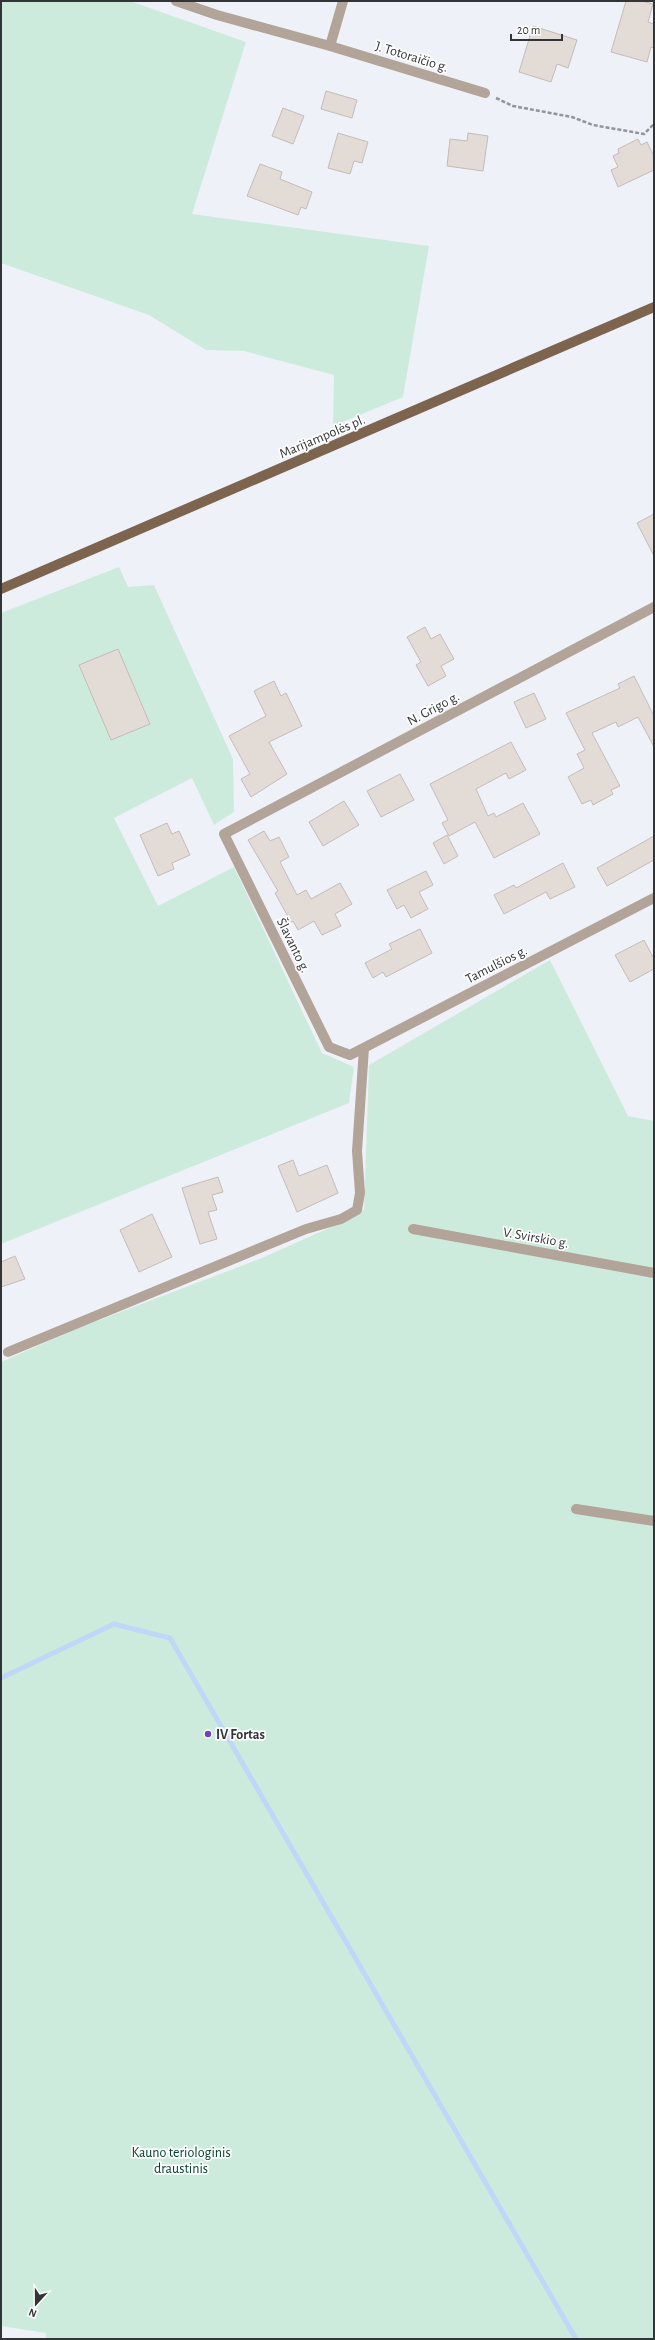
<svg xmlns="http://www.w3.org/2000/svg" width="655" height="2340" font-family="'Alegreya Sans',sans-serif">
<rect width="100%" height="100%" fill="#eff1f9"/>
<path fill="#cdebdc" d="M 1,1 L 130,1 L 246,42 L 192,214 L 429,246 L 403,397 L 333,426 L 334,375 L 244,351 L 206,350 L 149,315 L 1,263 Z
M 119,567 L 128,587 L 154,585 L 233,759 L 234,812 L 214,825 L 192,778 L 114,818 L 158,906 L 234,867 L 322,1053 L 354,1067 L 349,1103 L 1,1244 L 1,613 Z
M 550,960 L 628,1116 L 654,1121 L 654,2339 L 46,2339 L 46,2333 L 1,2326 L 1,1362 L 76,1329 L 262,1258 L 356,1216 L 364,1209 L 369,1065 Z"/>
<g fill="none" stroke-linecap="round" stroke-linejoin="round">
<path stroke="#c0d7f8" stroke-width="5" d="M 1,1678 L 114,1624 L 170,1638 L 576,2339"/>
</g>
<path fill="#e3dbd6" stroke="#c4bcb7" d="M 626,1 L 642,1 L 653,4 L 648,22 L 654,24 L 654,48 L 651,47 L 647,62 L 611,52 Z
M 533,26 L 577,40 L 568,68 L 557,64 L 551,82 L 519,72 Z
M 326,91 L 357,100 L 352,118 L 321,109 Z
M 283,108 L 304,116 L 293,144 L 272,136 Z
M 338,133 L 368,142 L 362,163 L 354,161 L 350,174 L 328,168 Z
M 468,133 L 488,136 L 483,171 L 447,166 L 450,139 L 467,141 Z
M 638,139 L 641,145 L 647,142 L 654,156 L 654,170 L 618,187 L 611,170 L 618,167 L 613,156 L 619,153 L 618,149 Z
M 260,164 L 282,172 L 280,179 L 312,192 L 306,209 L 301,207 L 298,215 L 247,196 Z
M 654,514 L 654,556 L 637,523 Z
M 425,627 L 431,639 L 440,634 L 454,659 L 441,666 L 446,676 L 428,686 L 416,665 L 421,662 L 407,637 Z
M 118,649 L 150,724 L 111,740 L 79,665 Z
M 634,676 L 654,716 L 654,747 L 638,717 L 618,727 L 616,722 L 592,733 L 620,786 L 611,790 L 613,794 L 593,805 L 591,800 L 582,804 L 568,777 L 584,768 L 577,754 L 585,750 L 566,713 L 620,688 L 618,684 Z
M 274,681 L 281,696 L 286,693 L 302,726 L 269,742 L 287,774 L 251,797 L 241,779 L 250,774 L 229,736 L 266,716 L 254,691 Z
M 534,693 L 546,719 L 526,728 L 514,702 Z
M 511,742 L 526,770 L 509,779 L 506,773 L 476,789 L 488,816 L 494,813 L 496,817 L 523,803 L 540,834 L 494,858 L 475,822 L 449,836 L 442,823 L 448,820 L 430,784 Z
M 400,774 L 414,800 L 381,817 L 367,791 Z
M 344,801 L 359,825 L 323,846 L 309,822 Z
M 167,823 L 172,834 L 179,831 L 190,855 L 172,863 L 174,869 L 158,876 L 140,835 Z
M 264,831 L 270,841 L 279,837 L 289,857 L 280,862 L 297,895 L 306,890 L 311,899 L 340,883 L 352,904 L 335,914 L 341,926 L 322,935 L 314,921 L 298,930 L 293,921 L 291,922 L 275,893 L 278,891 L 248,840 Z
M 447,835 L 458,856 L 444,864 L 433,843 Z
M 654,836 L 654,860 L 607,886 L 597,868 Z
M 563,863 L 575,887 L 550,899 L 546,892 L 504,914 L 494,895 L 514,885 L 516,888 Z
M 426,871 L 433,885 L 419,892 L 428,909 L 411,918 L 404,905 L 397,909 L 387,890 Z
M 420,929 L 432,953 L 386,977 L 383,972 L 373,978 L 365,963 L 392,949 L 389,944 Z
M 644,940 L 654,959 L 654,969 L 630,982 L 615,955 Z
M 293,1160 L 299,1176 L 327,1165 L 338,1193 L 297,1212 L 278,1166 Z
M 218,1177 L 223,1192 L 212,1195 L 217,1210 L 208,1212 L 217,1239 L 200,1244 L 182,1188 Z
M 152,1214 L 172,1257 L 139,1272 L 120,1230 Z
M 15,1256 L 25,1279 L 1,1287 L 1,1262 Z"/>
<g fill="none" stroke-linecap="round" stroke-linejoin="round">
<path stroke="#929499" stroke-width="2.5" stroke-dasharray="4 2" stroke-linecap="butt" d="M 496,98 L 513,106 L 572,117 L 593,125 L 644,134 L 654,124"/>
<path stroke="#b2a498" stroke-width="10" d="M 176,1 L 217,15 L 330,46 L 485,93
M 330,46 L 343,1
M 654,607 L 224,834 L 329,1047 L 350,1055 L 654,898
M 413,1229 L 654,1273
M 8,1352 L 306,1229 L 341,1219 L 357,1210 L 360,1193 L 357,1151 L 364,1048
M 576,1509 L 654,1521"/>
<path stroke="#7c644e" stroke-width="10" d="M 1,589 L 654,307"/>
</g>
<circle fill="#6a46be" stroke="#fefefe" stroke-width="1.5" cx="208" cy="1734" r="4"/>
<g text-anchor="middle" stroke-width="3.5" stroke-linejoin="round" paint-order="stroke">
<g font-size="14" fill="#333437" stroke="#fefefe">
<text transform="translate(412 56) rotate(17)" y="5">J. Totoraičio g.</text>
<text transform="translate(322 436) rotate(-23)" y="5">Marijampolės pl.</text>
<text transform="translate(433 708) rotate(-28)" y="5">N. Grigo g.</text>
<text transform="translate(294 945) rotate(64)" y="5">Šlavanto g.</text>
<text transform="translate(496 964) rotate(-27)" y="5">Tamulšios g.</text>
<text transform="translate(536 1237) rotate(10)" y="5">V. Svirskio g.</text>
</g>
<g font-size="14" font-weight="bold" fill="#333437" stroke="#fefefe" text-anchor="start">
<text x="216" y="1739">IV Fortas</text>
</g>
<g font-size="14" fill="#06402d" stroke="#fefefe">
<text x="181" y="2157">Kauno teriologinis<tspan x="181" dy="16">draustinis</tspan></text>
</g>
</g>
<rect width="655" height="2340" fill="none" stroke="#333437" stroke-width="4"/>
<g transform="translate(36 2304) rotate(201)" stroke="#fefefe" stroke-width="3" paint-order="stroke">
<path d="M0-3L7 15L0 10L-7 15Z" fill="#333437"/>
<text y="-6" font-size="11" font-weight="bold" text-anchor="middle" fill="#333437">N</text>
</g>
<path d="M511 34v6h51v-6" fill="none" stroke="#333437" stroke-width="2"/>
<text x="517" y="34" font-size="12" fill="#333437" stroke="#fefefe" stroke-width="3" paint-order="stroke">20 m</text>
</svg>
